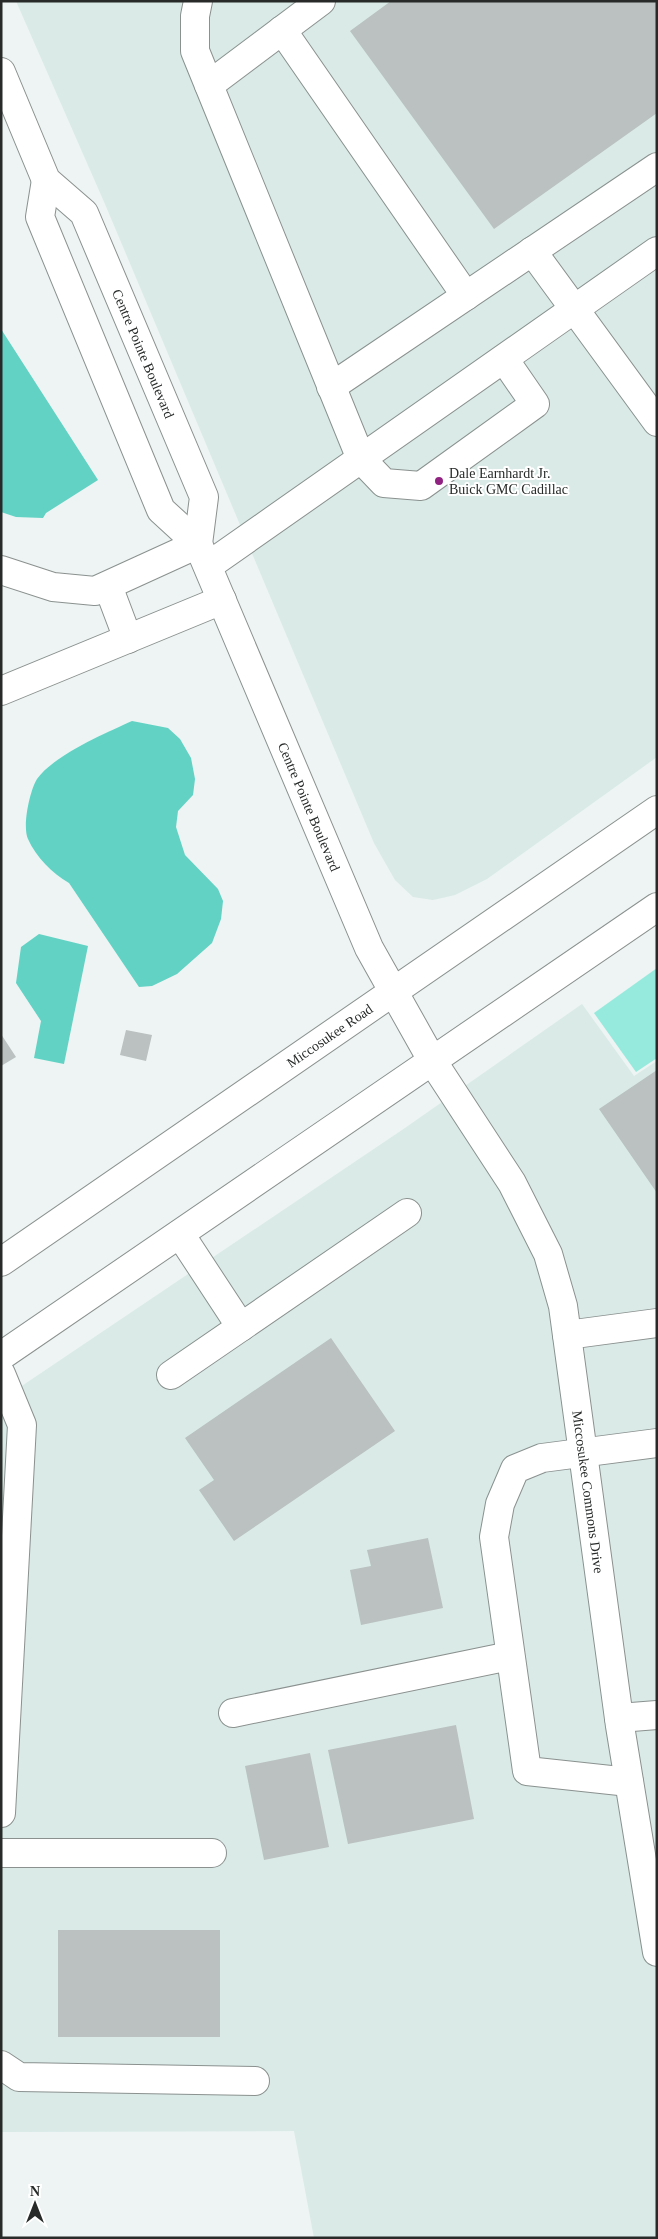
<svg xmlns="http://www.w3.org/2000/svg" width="658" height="2239" font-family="'Times New Roman',serif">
<rect width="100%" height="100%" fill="#edf4f3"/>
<path fill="#d9eae7" d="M 16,1 L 657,1 L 657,757 L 487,879 L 455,895 L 433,900 L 413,897 L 395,880 L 374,843 L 105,204 Z
M 582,1004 L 634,1076 L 657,1061 L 657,2238 L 314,2238 L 294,2131 L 1,2132 L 1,1400 L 405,1128 Z"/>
<path fill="#96eadd" d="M 657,968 L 657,1058 L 636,1072 L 594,1013 Z"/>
<path fill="#61d2c4" d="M 1,329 L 98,480 L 46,513 L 43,518 L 16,517 L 1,512 Z
M 132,721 L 168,728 L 180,739 L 191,758 L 195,779 L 193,795 L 178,811 L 176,827 L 185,855 L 218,889 L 223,901 L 221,919 L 212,943 L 177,974 L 152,986 L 139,987 L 69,883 C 52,873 36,857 28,839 C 22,826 30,790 37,779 C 54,755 106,733 132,721 Z
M 39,934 L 88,946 L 64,1064 L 34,1058 L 41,1021 L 16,983 L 21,947 Z"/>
<path fill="#bac1c0" d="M 391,1 L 657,1 L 657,113 L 494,229 L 350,31 Z
M 126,1030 L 152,1035 L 146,1061 L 120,1055 Z
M 1,1034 L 16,1057 L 1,1066 Z
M 657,1070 L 657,1193 L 599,1109 Z
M 331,1338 L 395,1431 L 234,1541 L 199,1490 L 214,1480 L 185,1438 Z
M 428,1538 L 443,1608 L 361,1625 L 350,1570 L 371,1566 L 367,1550 Z
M 456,1725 L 474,1819 L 348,1844 L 328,1750 Z
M 310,1753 L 329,1847 L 264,1860 L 245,1766 Z
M 58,1930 L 220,1930 L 220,2037 L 58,2037 Z"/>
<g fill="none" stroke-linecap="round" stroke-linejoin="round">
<g stroke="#8a918f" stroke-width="30">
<g id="minor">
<path d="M 198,1 L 195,16 L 195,51 L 361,459 L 384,483 L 421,486 L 535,404 L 504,359"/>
<path d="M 282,30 L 466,296"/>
<path id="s1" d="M 1,72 L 46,180 L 84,213 L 204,497 L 198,544"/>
<path d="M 209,85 L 321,1"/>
<path id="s2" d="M 46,180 L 40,217 L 161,510 L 198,544 L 369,948 L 433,1062 L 512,1183 L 548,1254 L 563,1306 L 620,1726 L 657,1952"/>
<path d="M 532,251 L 657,422"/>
<path d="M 331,387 L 657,167"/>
<path d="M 208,566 L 657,251"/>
<path d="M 1,570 L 53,587 L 95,591 L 198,544"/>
<path d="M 108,586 L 128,639"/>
<path d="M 1,691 L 222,600"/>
<path d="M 180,1234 L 241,1327"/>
<path id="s3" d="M 1,1262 L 657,810"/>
<path d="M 567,1335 L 657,1323"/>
<path d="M 1,1356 L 657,907"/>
<path d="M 1,1374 L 22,1425 L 1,1813"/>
<path d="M 171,1375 L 407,1213"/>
<path d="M 233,1713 L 510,1656"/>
<path d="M 619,1718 L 657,1715"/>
<path d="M 629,1782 L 527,1771 L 494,1537 L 500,1504 L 515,1469 L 542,1458 L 657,1443"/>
<path d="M 1,1853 L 212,1853"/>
<path d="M 1,2065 L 19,2077 L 255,2081"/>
</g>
</g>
<use href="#minor" stroke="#fff" stroke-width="28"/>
</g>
<circle fill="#912282" stroke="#fff" stroke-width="2" cx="439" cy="481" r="5"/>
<g text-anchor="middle" stroke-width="4" stroke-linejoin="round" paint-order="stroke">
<g font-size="14" fill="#272a29" stroke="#fff">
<text dy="5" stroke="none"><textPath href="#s1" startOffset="320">Centre Pointe Boulevard</textPath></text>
<text dy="5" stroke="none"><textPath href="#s2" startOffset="690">Centre Pointe Boulevard</textPath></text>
<text dy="5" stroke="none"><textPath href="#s3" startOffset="399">Miccosukee Road</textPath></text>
<text dy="5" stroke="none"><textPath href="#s2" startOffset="1440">Miccosukee Commons Drive</textPath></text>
</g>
<g font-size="14" fill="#272a29" stroke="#fff" text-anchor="start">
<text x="449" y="478">Dale Earnhardt Jr.<tspan x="449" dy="16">Buick GMC Cadillac</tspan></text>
</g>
</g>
<rect width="658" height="2239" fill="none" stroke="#272a29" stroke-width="5"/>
<g transform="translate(35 2204)" stroke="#ffffff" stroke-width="4" paint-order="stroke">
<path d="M0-4L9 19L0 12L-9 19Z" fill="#272a29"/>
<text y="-8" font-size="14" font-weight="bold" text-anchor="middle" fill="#272a29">N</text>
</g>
</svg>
